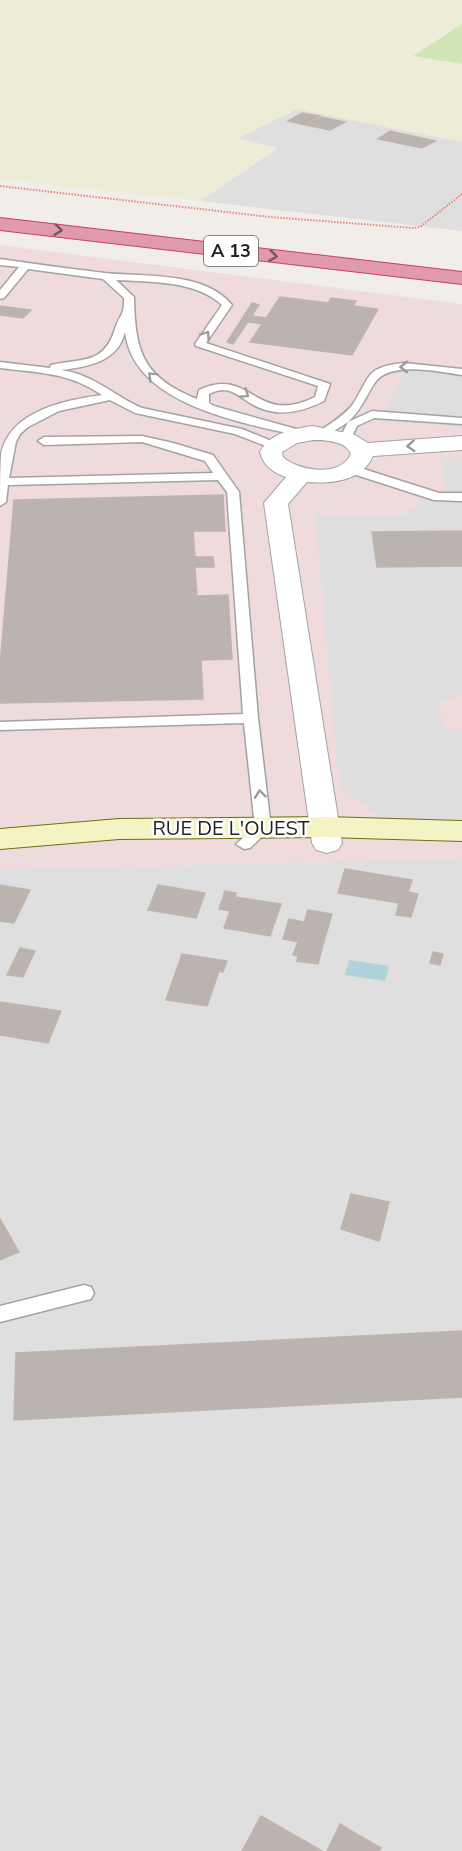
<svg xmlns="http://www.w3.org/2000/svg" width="462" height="1851" font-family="'Nunito Sans',sans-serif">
<rect width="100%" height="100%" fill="#f1eeea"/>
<path fill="#e0dfdf" d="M 297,109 L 462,142 L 462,231 L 200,201 L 277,148 L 236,139 Z
M 462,858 L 462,1851 L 0,1851 L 0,869 Z"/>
<path fill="#efdbdc" d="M 0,245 L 462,304 L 462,858 L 0,869 Z"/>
<path fill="#ededd7" d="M 0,0 L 462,0 L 462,24 L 414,56 L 462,64 L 462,142 L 297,109 L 237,138 L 278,148 L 200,201 L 0,179 Z"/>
<path fill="#d1e5b5" d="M 462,24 L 462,64 L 413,56 Z"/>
<path fill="#dedede" d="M 409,361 L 462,367 L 462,427 L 382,421 Z
M 440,457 L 462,457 L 462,694 L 439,703 L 443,729 L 462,729 L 462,820 L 383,819 L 339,786 L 315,514 L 405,514 L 446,489 Z"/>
<path fill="#afd3da" d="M 349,960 L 389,966 L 385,981 L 345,975 Z"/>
<path fill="#bab3af" stroke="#c1b4ad" stroke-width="1.5" d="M 302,113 L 319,116 L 305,125 L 288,121 Z
M 321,117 L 345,122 L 330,130 L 306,125 Z
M 390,131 L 435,141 L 422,148 L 378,139 Z
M 280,297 L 353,306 L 378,309 L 352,355 L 250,342 Z
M 331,298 L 356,301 L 353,306 L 328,303 Z
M 252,303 L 259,305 L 233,344 L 227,342 Z
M 0,306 L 31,310 L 23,318 L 0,315 Z
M 252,316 L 266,318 L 263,324 L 248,322 Z
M 223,495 L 225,531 L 193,531 L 195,557 L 213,557 L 214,567 L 195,567 L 197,596 L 228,595 L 232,659 L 201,660 L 203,699 L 0,703 L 0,665 L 14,500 Z
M 462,531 L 462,566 L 377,567 L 372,532 Z
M 345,869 L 412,880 L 408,892 L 418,894 L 411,917 L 396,915 L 399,903 L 338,893 Z
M 0,885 L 30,890 L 14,923 L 0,921 Z
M 158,885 L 205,893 L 196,918 L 148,910 Z
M 225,891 L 236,893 L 235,897 L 281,904 L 270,936 L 224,928 L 230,911 L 219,909 Z
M 308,910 L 332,914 L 323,945 L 298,942 Z
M 289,919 L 304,922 L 298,942 L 283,939 Z
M 298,942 L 323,945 L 318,964 L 297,961 L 298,956 L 293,955 Z
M 20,948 L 35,951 L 23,977 L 7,975 Z
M 433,952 L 443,954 L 440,965 L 430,963 Z
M 182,954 L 227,961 L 223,972 L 219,971 L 207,1006 L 166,1000 Z
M 0,1002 L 61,1011 L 48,1043 L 0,1035 Z
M 351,1194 L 389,1202 L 383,1227 L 344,1219 Z
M 0,1219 L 19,1252 L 0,1260 Z
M 344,1219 L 383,1227 L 379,1241 L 341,1229 Z
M 462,1331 L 462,1397 L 14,1420 L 16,1353 Z
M 261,1816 L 322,1851 L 242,1851 Z
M 340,1824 L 360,1836 L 353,1851 L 327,1851 Z
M 360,1836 L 381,1848 L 379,1851 L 353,1851 Z"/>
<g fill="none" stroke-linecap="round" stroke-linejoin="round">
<g stroke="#a3a3a3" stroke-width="3">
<path id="service" d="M 0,259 C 35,264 70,269 105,273 C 145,277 204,271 232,305 L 206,343 L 330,384 L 324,401 C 304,411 282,417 260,408 C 239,400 233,382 209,394 L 209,403 L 214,406 L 307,432 L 309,434 L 307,436 L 299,436 C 241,422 134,405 125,332 C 118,362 87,367 61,370 C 93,374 114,396 142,408 L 242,429 L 279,444 L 279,448 L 271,448 L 235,434 L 135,413 L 110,400 L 59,411 L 28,427 L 20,434 L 16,442 L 9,478 L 213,473 L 205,461 L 142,442 L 44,445 L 38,441 L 44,437 L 142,436 L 173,443 L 213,455 L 239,492 L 258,718 L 271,828 L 250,848 L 244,849 L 236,844 L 255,827 L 244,723 L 0,730 L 0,722 L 243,714 L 227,492 L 218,480 L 8,485 L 6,502 L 0,506 C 0,489 0,471 1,455 C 9,411 65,400 102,395 C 68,372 39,373 0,368 L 0,362 L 50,368 L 51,365 C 82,358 104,365 115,329 C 120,313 124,318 124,298 L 103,279 L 28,269 L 4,298 L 0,299 L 0,290 L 19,267 L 0,265 ZM 116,280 C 150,282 195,280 222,305 L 195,344 L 196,346 L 318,386 L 315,397 C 255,427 251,365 199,390 L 197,399 C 143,377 135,353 134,297 Z
M 404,363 L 462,369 L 462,375 C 439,372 388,360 374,384 C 365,398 361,410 348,422 L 372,411 L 462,418 L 462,424 L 374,418 L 357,426 L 350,440 L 346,441 L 340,438 L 348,422 L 328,435 L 320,435 L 320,431 C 331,423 345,415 353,404 C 371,376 365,367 404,363 Z
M 351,465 L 439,493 L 462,493 L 462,501 L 434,500 L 347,472 L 345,469 Z
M 84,1285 L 91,1287 L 94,1293 L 91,1299 L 0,1322 L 0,1306 Z"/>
</g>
<g stroke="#a3a3a3" stroke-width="2">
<path id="minor" d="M 313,426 L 355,435 L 368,443 L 462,436 L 462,450 L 373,456 C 362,481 332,484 307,482 L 288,504 L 342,843 L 338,850 L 327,853 L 316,850 L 312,843 L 264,503 L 286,477 C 274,473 263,466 260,452 C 270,433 292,429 313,426 ZM 313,440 C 326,440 346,441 351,454 C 340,478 298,471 283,457 L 282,452 L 297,443 Z"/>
</g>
<g stroke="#6e7111" stroke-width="2">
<path id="secondary" d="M 325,817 L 462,821 L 462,841 L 325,837 L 119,839 L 0,849 L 0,829 L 119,819 Z"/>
</g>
<g stroke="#cb3b77" stroke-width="2">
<path id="motorway" d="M 0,218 L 462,272 L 462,284 L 0,230 Z"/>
</g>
<path stroke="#ed827f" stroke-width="2" stroke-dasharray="1.5 1.5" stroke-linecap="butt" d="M 0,186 L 270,217 L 413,228 L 420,227 L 462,194"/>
<use href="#service" fill="#fff" fill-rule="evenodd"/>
<use href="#minor" fill="#fff" fill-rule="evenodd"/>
<use href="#secondary" fill="#f4f3c4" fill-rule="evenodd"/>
<use href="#motorway" fill="#e09aac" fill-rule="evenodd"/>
</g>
<defs><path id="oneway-chevron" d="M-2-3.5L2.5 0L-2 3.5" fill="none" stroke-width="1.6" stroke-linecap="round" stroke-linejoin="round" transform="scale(1.5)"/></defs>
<g stroke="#775860">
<use href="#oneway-chevron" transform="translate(58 230) rotate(7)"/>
<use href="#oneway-chevron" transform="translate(273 256) rotate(7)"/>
</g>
<g stroke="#9c9c9c">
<use href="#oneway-chevron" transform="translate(206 335) rotate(-56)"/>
<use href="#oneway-chevron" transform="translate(404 367) rotate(-180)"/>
<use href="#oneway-chevron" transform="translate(152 376) rotate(-135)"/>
<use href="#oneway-chevron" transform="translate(245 394) rotate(35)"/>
<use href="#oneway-chevron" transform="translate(411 446) rotate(176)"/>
<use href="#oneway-chevron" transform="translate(260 794) rotate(-97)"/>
</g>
<g text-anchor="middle" stroke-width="5" stroke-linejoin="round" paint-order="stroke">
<rect fill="#fff" stroke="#646464" stroke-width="1.5" x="204" y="236" width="54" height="30" rx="4.5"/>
<g font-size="18" font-weight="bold" fill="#222">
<text x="231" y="257">A 13</text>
</g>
<g font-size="20" fill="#222" stroke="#fff">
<text x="231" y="835">RUE DE L'OUEST</text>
</g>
</g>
</svg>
